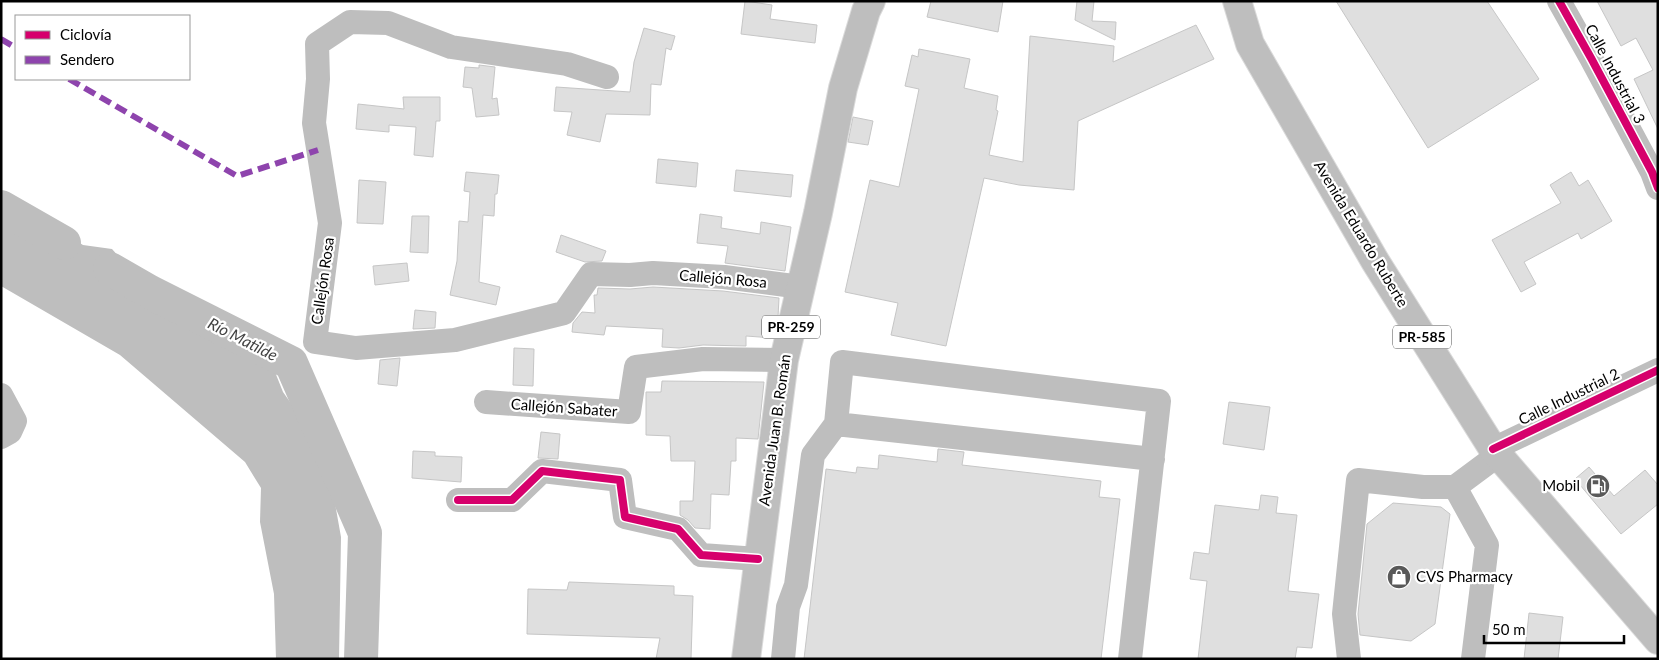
<svg xmlns="http://www.w3.org/2000/svg" width="1659" height="660" font-family="Lato,sans-serif">
<rect width="100%" height="100%" fill="#fff"/>
<path fill="#bebebe" d="M 1,216 L 50,224 L 83,245 L 112,249 L 167,311 L 233,335 L 273,367 L 283,392 L 326,453 L 341,537 L 339,659 L 276,659 L 274,594 L 260,522 L 261,488 L 245,462 L 120,355 L 1,286 Z"/>
<g fill="none" stroke-linecap="round" stroke-linejoin="round">
<path stroke="#bebebe" stroke-width="34" d="M 1,207 L 64,243
M 110,269 L 150,292 L 291,363 L 365,533 L 361,659"/>
</g>
<path fill="#dfdfdf" stroke="#c6c6c6" d="M 745,1 L 772,5 L 770,19 L 817,25 L 815,43 L 741,34 Z
M 931,1 L 1003,1 L 998,32 L 927,17 Z
M 1077,1 L 1094,1 L 1092,21 L 1116,22 L 1115,40 L 1075,20 Z
M 1336,1 L 1487,1 L 1539,79 L 1428,148 Z
M 1597,1 L 1658,1 L 1658,129 L 1634,79 L 1653,70 L 1636,38 L 1621,46 Z
M 1196,25 L 1214,59 L 1078,121 L 1074,190 L 1019,185 L 984,178 L 946,346 L 891,335 L 898,303 L 845,292 L 870,180 L 899,187 L 919,89 L 905,86 L 912,55 L 918,57 L 919,49 L 970,59 L 964,88 L 998,96 L 996,110 L 998,111 L 989,155 L 1023,162 L 1030,36 L 1114,46 L 1113,62 Z
M 644,28 L 675,36 L 671,50 L 666,48 L 661,85 L 651,84 L 650,115 L 606,114 L 600,142 L 567,135 L 572,112 L 554,111 L 556,87 L 630,92 L 634,62 Z
M 479,65 L 495,67 L 492,99 L 497,98 L 499,115 L 476,117 L 472,88 L 463,87 L 465,67 L 479,68 Z
M 403,97 L 440,97 L 440,121 L 436,121 L 433,157 L 414,155 L 416,127 L 389,125 L 389,132 L 356,129 L 358,104 L 404,109 Z
M 853,117 L 873,121 L 868,145 L 848,142 Z
M 658,159 L 698,163 L 696,187 L 656,183 Z
M 736,170 L 793,175 L 791,197 L 734,191 Z
M 466,172 L 499,175 L 497,194 L 495,194 L 494,216 L 483,215 L 479,282 L 500,287 L 496,305 L 450,295 L 457,261 L 459,221 L 468,222 L 470,192 L 464,191 Z
M 1571,172 L 1579,186 L 1588,180 L 1612,221 L 1581,239 L 1578,233 L 1524,262 L 1536,284 L 1521,292 L 1492,240 L 1561,203 L 1550,185 Z
M 359,180 L 386,182 L 383,224 L 357,223 Z
M 700,214 L 722,217 L 721,228 L 760,234 L 761,222 L 791,227 L 785,271 L 725,263 L 728,246 L 697,243 Z
M 412,216 L 429,216 L 428,253 L 410,252 Z
M 561,235 L 606,251 L 602,261 L 585,262 L 556,252 Z
M 407,263 L 409,281 L 375,285 L 373,266 Z
M 653,287 L 723,291 L 779,298 L 778,317 L 773,338 L 746,336 L 746,346 L 703,345 L 679,348 L 662,347 L 663,329 L 606,326 L 604,335 L 572,332 L 573,323 L 582,312 L 595,313 L 594,295 L 597,295 L 598,288 L 630,289 Z
M 415,310 L 436,312 L 435,328 L 413,329 Z
M 514,348 L 534,349 L 533,386 L 513,385 Z
M 400,358 L 397,386 L 378,384 L 380,360 Z
M 662,381 L 764,382 L 758,439 L 736,438 L 736,461 L 731,461 L 729,495 L 711,494 L 710,529 L 695,528 L 688,520 L 680,515 L 680,501 L 693,501 L 695,461 L 671,461 L 670,436 L 646,435 L 646,392 L 661,392 Z
M 1229,402 L 1270,407 L 1264,450 L 1223,444 Z
M 541,432 L 560,434 L 558,459 L 538,458 Z
M 938,449 L 964,452 L 962,465 L 1101,481 L 1099,497 L 1120,499 L 1101,659 L 804,659 L 826,469 L 856,473 L 857,467 L 878,469 L 879,455 L 937,462 Z
M 413,451 L 435,452 L 435,456 L 462,457 L 461,482 L 412,478 Z
M 1589,467 L 1614,496 L 1645,470 L 1658,485 L 1658,504 L 1621,534 L 1575,479 Z
M 1261,495 L 1278,497 L 1276,513 L 1297,515 L 1288,591 L 1319,594 L 1312,648 L 1297,647 L 1295,659 L 1198,659 L 1207,581 L 1190,579 L 1194,552 L 1209,554 L 1215,505 L 1259,510 Z
M 1393,503 L 1441,507 L 1450,514 L 1435,624 L 1411,641 L 1360,635 L 1358,614 L 1367,524 Z
M 569,582 L 674,586 L 674,595 L 693,596 L 691,659 L 656,659 L 660,638 L 527,634 L 528,589 L 567,590 Z
M 1529,613 L 1563,617 L 1558,659 L 1524,659 Z"/>
<g fill="none" stroke-linecap="round" stroke-linejoin="round">
<g stroke="#dbdbdb" stroke-width="30">
<path id="major" d="M 1237,1 L 1250,44 L 1375,261 L 1493,449 L 1658,640
M 746,659 L 784,360 L 818,213 L 843,88 L 866,11 L 871,1"/>
</g>
<path stroke="#bebebe" stroke-width="24" d="M 1559,1 L 1591,58 L 1652,172 L 1658,188
M 607,77 L 567,64 L 451,47 L 388,23 L 350,22 L 317,44 L 318,79 L 314,123 L 330,223 L 315,342 L 356,348 L 455,340 L 564,313 L 591,274 L 630,275 L 653,273 L 724,277 L 801,287
M 1,395 L 15,421 L 10,432 L 1,437
M 486,402 L 629,412 L 636,367 L 703,359 L 784,360
M 1493,449 L 1658,370
M 1455,487 L 1487,545 L 1473,659
M 458,500 L 512,500 L 542,471 L 620,480 L 625,517 L 678,529 L 701,555 L 758,559
M 783,659 L 788,607 L 796,585 L 813,455 L 836,424
M 1130,659 L 1159,401 L 842,362 L 836,424 L 1153,459
M 1349,659 L 1344,614 L 1358,480 L 1423,487 L 1455,487 L 1498,455"/>
<use href="#major" stroke="#bebebe" stroke-width="28"/>
<path stroke="#8e44ad" stroke-width="6" stroke-dasharray="12 6" stroke-linecap="butt" d="M 1,39 L 16,48
M 69,79 L 237,176 L 318,150"/>
<g stroke="#fff" stroke-width="11">
<path id="cycleway" d="M 1559,1 L 1591,58 L 1652,172 L 1658,188
M 1493,449 L 1658,370
M 458,500 L 512,500 L 542,471 L 620,480 L 625,517 L 678,529 L 701,555 L 758,559"/>
</g>
<use href="#cycleway" stroke="#d6006c" stroke-width="8"/>
</g>
<defs>
<g id="fuel-disc" transform="scale(1.25)"><circle r="9.5" fill="#595959" stroke="#fff"/><path d="M-5.5-6h7V0h2V4h1.3V-2.5L3-4.5l.8-.8L6-3V5H2.5V1h-1V6h-7ZM-4.2-4.7v3.2H.2V-4.7Z" fill="#fff"/></g>
<g id="shop-disc" transform="scale(1.25)"><circle r="9.5" fill="#595959" stroke="#fff"/><path d="M-5-2.5h2.3a2.7 3.5 0 0 1 5.4 0H5L5.5 6h-11ZM-1.5-2.5h3a1.5 2.3 0 0 0-3 0Z" fill="#fff"/></g>
</defs>
<g fill-rule="evenodd">
<use href="#fuel-disc" x="1598" y="486"/>
<use href="#shop-disc" x="1399" y="577"/>
</g>
<g text-anchor="middle" stroke-width="4.5" stroke-linejoin="round" paint-order="stroke">
<g fill="#fff" stroke="#4c4c4c" stroke-width="1">
<rect x="762" y="315.5" width="58" height="23" rx="4"/>
<rect x="1393" y="325.5" width="58" height="23" rx="4"/>
</g>
<g font-size="14" font-weight="bold" fill="#000">
<text x="791" y="332">PR-259</text>
<text x="1422" y="342">PR-585</text>
</g>
<g font-size="15" fill="#000" stroke="#fff">
<text transform="translate(1615 74) rotate(62)" y="5">Calle Industrial 3</text>
<text transform="translate(1361 234) rotate(59)" y="5">Avenida Eduardo Ruberte</text>
<text transform="translate(723 279) rotate(5)" y="5">Callejón Rosa</text>
<text transform="translate(323 281) rotate(-82)" y="5">Callejón Rosa</text>
<text transform="translate(1569 397) rotate(-26)" y="5">Calle Industrial 2</text>
<text transform="translate(564 408) rotate(4)" y="5">Callejón Sabater</text>
<text transform="translate(775 430) rotate(-82)" y="5">Avenida Juan B. Román</text>
</g>
<g font-size="15" fill="#000" stroke="#fff" text-anchor="end">
<text x="1580" y="491">Mobil</text>
<text x="1416" y="582" text-anchor="start">CVS Pharmacy</text>
</g>
<g font-size="16" font-style="italic" fill="#434343" stroke="#fff">
<text transform="translate(243 339) rotate(27)" y="6">Río Matilde</text>
</g>
</g>
<rect width="1659" height="660" fill="none" stroke="#000000" stroke-width="5"/>
<rect x="15" y="15" width="175" height="65" fill="#ffffff" stroke="#999999"/>
<rect x="25" y="31" width="25" height="8" fill="#d6006c" stroke="#999999"/>
<text x="60" y="40" font-size="15" fill="#000000">Ciclovía</text>
<rect x="25" y="56" width="25" height="8" fill="#8e44ad" stroke="#999999"/>
<text x="60" y="65" font-size="15" fill="#000000">Sendero</text>
<path d="M1484 635v8h140v-8" fill="none" stroke="#000000" stroke-width="2.5"/>
<text x="1492" y="635" font-size="15" fill="#000000" stroke="#ffffff" stroke-width="4" paint-order="stroke">50 m</text>
</svg>
